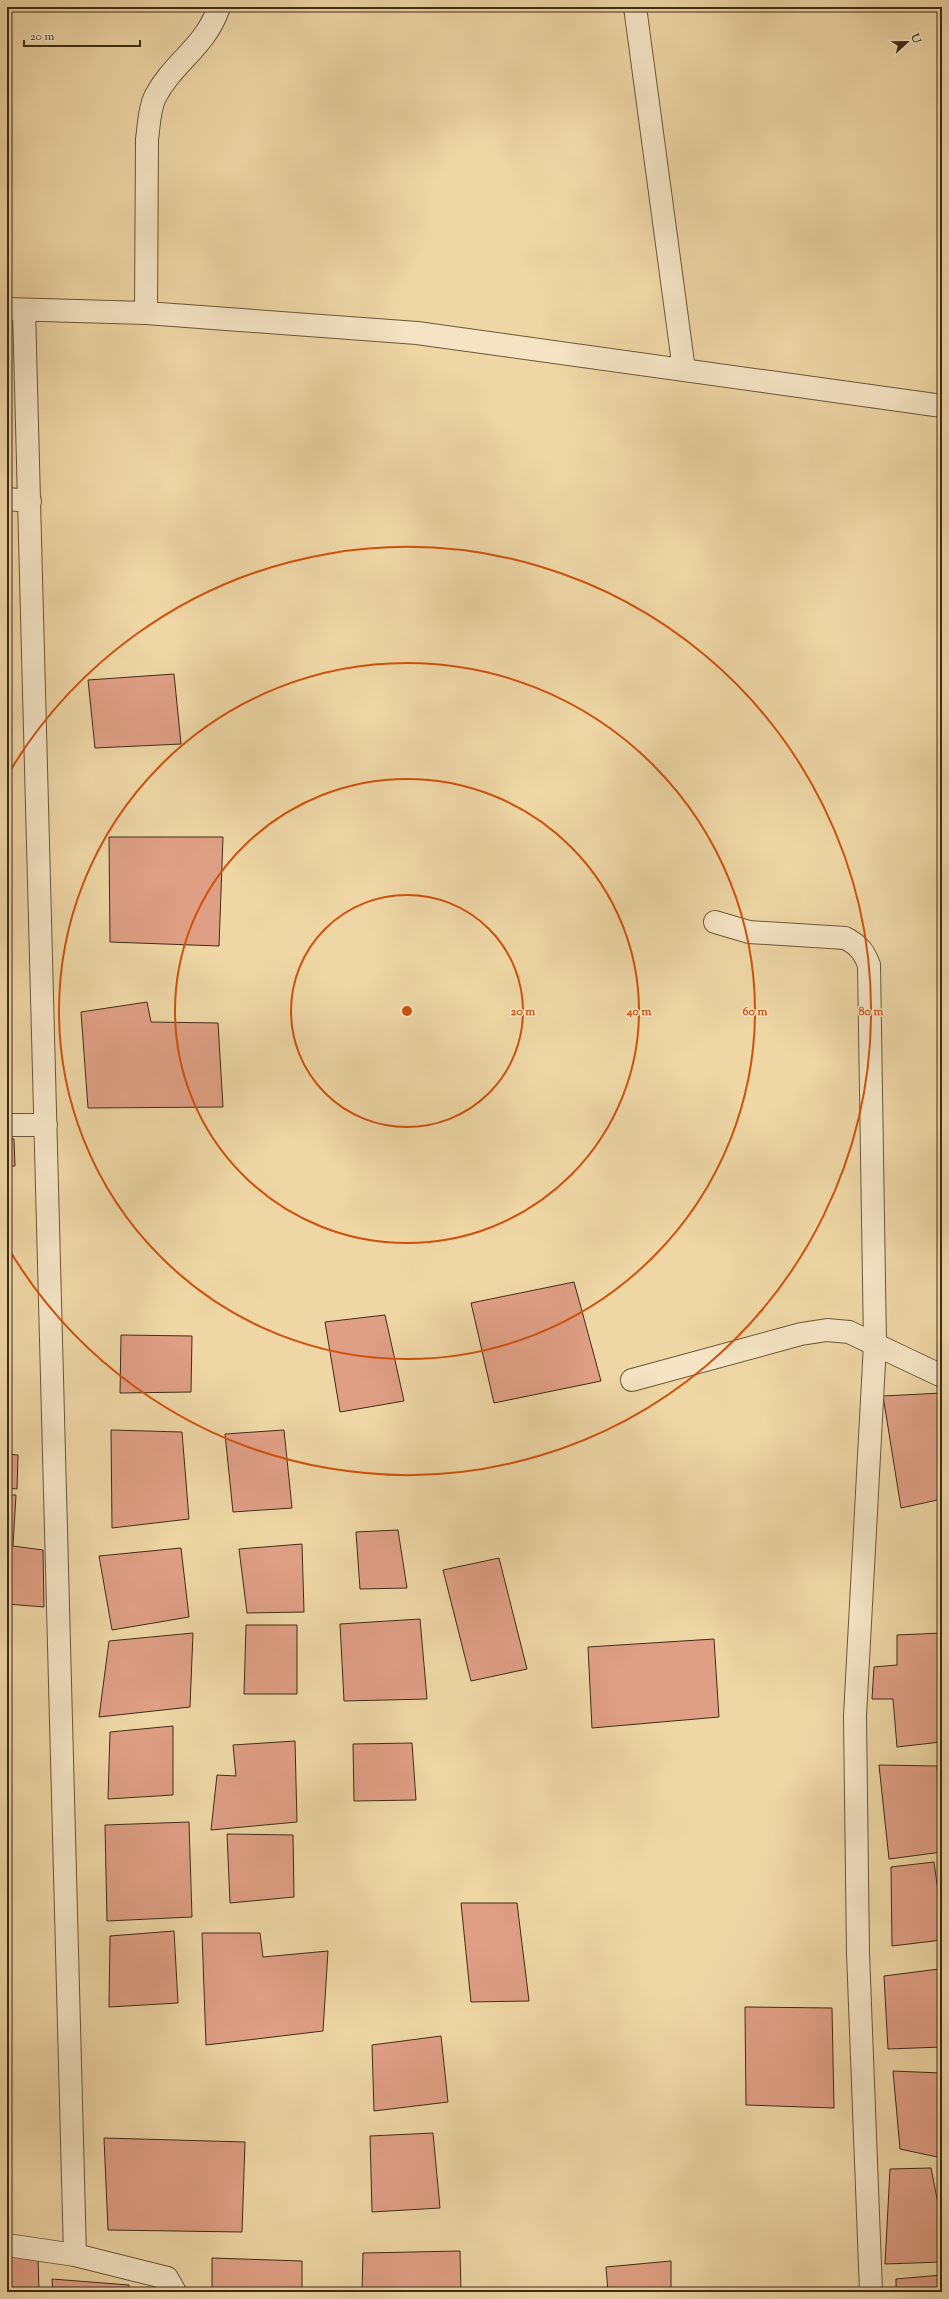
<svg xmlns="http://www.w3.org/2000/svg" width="949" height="2299" font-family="'Sorts Mill Goudy',serif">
<rect width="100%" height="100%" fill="#eed6a5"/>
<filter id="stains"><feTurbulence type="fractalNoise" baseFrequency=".005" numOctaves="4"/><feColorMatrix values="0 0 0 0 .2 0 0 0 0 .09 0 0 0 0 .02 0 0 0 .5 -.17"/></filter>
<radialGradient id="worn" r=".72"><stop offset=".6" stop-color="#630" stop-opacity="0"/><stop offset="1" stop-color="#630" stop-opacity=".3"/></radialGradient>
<path fill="#df9f85" stroke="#3f2d14" d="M 174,674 L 181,744 L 95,748 L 88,680 Z
M 109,837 L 223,837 L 219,946 L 110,942 Z
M 147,1002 L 151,1022 L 218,1023 L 223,1107 L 88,1108 L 81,1012 Z
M 7,1139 L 14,1139 L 15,1166 L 7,1166 Z
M 574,1282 L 601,1381 L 494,1403 L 471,1303 Z
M 385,1315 L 404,1401 L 340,1412 L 325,1322 Z
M 121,1335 L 192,1336 L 191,1392 L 120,1393 Z
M 942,1393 L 942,1499 L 901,1508 L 883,1396 Z
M 111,1430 L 182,1432 L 189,1519 L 112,1528 Z
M 284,1430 L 292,1508 L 233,1512 L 225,1434 Z
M 7,1454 L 18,1455 L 17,1489 L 7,1488 Z
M 7,1495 L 16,1495 L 13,1546 L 43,1550 L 44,1607 L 7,1604 L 7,1607 Z
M 398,1530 L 407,1588 L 360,1589 L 356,1532 Z
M 302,1544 L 304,1612 L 247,1613 L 239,1549 Z
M 181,1548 L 189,1617 L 112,1630 L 99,1556 Z
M 499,1558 L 527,1669 L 471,1681 L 443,1570 Z
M 420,1619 L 427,1699 L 344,1701 L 340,1624 Z
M 246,1625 L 297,1625 L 297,1694 L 244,1694 Z
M 193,1633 L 190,1707 L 99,1717 L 109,1641 Z
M 942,1633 L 941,1742 L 897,1747 L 893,1699 L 872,1699 L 874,1667 L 897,1665 L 897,1635 Z
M 714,1639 L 719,1717 L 592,1728 L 588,1647 Z
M 173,1726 L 173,1795 L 108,1799 L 110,1732 Z
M 295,1741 L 297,1822 L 211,1830 L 217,1775 L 236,1776 L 233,1745 Z
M 412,1743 L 416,1800 L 354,1801 L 353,1744 Z
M 879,1765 L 937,1766 L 942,1810 L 942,1852 L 889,1859 Z
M 189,1822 L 192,1917 L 107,1921 L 105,1825 Z
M 227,1834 L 293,1835 L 294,1897 L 230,1903 Z
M 934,1862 L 942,1921 L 942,1940 L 892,1946 L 891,1867 Z
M 461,1903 L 517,1903 L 529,2001 L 471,2002 Z
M 174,1931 L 178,2003 L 109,2007 L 110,1936 Z
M 202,1933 L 260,1933 L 263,1957 L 328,1951 L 323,2031 L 206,2045 Z
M 939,1969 L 942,1985 L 942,2047 L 888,2049 L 884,1976 Z
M 745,2007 L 832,2008 L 834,2108 L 746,2105 Z
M 441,2036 L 448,2102 L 374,2111 L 372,2045 Z
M 893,2071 L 941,2073 L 942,2158 L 900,2149 Z
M 433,2133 L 440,2208 L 372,2212 L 370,2136 Z
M 104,2138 L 245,2142 L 242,2232 L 108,2230 Z
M 931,2168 L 942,2224 L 942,2262 L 885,2264 L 890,2169 Z
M 460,2251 L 461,2292 L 362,2292 L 363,2253 Z
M 7,2257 L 38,2257 L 39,2292 L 7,2292 Z
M 212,2258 L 302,2261 L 302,2292 L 212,2292 Z
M 671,2261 L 671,2292 L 608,2292 L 606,2267 Z
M 942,2275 L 942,2292 L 896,2292 L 896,2279 Z
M 52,2279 L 129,2285 L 130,2292 L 53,2292 Z"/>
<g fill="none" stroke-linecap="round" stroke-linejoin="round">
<g stroke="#6b5738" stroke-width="24">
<path id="lane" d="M 715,922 L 749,932 L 845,938 C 859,945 864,952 869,965 L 875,1344"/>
</g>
<g stroke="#6b5738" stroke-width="24">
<path id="street" d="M 635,7 L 684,370
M 7,309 L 146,313 L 417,333 L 942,406
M 146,313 L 147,139 C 149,126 149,109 155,97 C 173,62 205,48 219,7
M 7,499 L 30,501
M 7,1125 L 46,1125
M 632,1380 L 801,1334 L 827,1330 L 849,1332 L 942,1376
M 7,2245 L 75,2255 L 24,310
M 75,2255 L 167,2278 L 175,2292
M 871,2292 L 858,1953 L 855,1716 L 875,1344"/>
</g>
<use href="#lane" stroke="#f4e4c4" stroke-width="22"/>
<use href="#street" stroke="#f4e4c4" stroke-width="22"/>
</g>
<g fill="none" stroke="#cf520d" stroke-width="2">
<circle cx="407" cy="1011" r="116"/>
<circle cx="407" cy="1011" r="232"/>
<circle cx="407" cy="1011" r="348"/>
<path d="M7 776A464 464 0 1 1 7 1246"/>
</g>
<circle cx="407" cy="1011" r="6" fill="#cf520d" stroke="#f4e4c4" stroke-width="2"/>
<g font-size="12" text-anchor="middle" font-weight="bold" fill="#cf520d" stroke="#f4e4c4" stroke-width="3" stroke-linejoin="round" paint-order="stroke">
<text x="523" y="1015">20 m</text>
<text x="639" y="1015">40 m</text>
<text x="755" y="1015">60 m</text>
<text x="871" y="1015">80 m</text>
</g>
<rect width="949" height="2299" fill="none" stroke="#eed6a5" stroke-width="24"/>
<rect x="8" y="8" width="933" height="2283" fill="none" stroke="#3f2d14" stroke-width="2"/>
<rect x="12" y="12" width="925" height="2275" fill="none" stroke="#3f2d14"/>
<g transform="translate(907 42) rotate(68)" stroke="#f4e4c4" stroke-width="3" paint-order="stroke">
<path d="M0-3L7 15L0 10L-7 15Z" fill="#3f2d14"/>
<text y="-6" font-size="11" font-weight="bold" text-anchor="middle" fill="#3f2d14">U</text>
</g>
<path d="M24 40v6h116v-6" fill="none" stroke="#3f2d14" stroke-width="2"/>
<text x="30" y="40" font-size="12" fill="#3f2d14" stroke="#f4e4c4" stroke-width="3" paint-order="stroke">20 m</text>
<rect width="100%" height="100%" filter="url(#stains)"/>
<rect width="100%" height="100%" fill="url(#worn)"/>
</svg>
